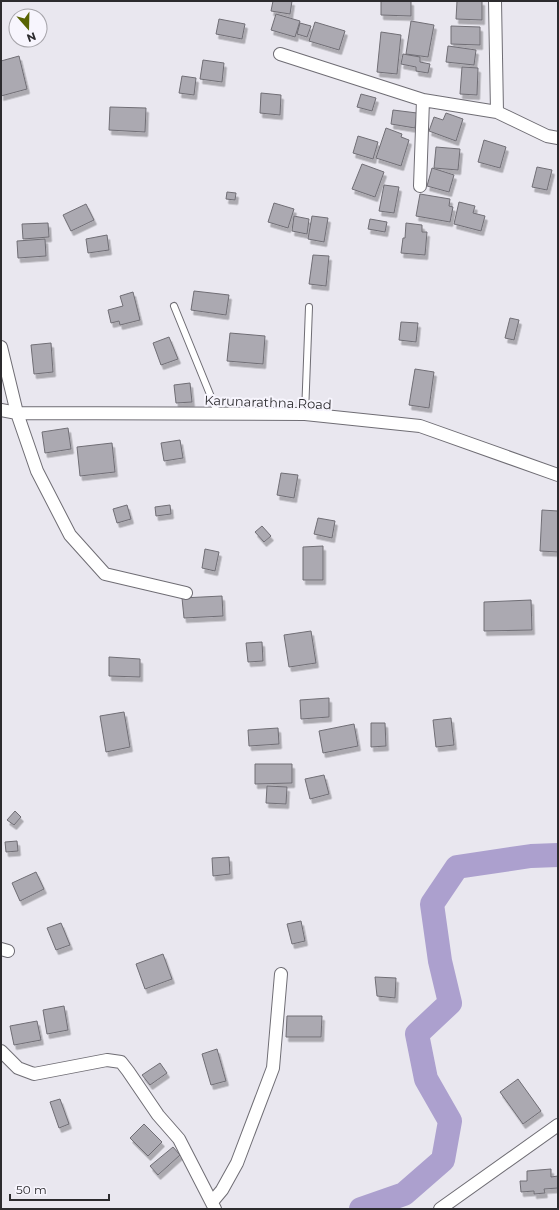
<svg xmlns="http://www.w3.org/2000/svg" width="559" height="1210" font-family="Montserrat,sans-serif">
<defs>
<filter id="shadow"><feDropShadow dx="2.5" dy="4.5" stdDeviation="0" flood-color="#0004"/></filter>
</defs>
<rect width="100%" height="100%" fill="#e9e7ef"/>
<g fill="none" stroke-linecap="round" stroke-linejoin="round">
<path stroke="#aca0ce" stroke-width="24" d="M 361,1209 L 404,1194 L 443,1160 L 450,1121 L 426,1079 L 417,1034 L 450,1003 L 440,961 L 432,904 L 457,867 L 531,856 L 558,855"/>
</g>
<path fill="#aba9b1" stroke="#706e75" filter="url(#shadow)" d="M 273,1 L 292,1 L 290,14 L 271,11 Z
M 381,1 L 411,1 L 411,16 L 381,15 Z
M 457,1 L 482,1 L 482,20 L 456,19 Z
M 276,14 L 300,21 L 295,37 L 271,30 Z
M 219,19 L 245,24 L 242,39 L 216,34 Z
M 411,21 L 434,25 L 428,57 L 406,54 Z
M 315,22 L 345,31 L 339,50 L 309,41 Z
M 300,23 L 311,26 L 307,37 L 297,34 Z
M 451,26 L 480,27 L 480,45 L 451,44 Z
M 381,32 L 401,35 L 397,74 L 377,72 Z
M 448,46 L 476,50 L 474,65 L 446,62 Z
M 403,54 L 420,57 L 420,62 L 430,64 L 428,73 L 416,71 L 416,67 L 401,64 Z
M 19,56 L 27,89 L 1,96 L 1,61 Z
M 203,60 L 224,63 L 222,82 L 200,79 Z
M 462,67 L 478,68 L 477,95 L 460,94 Z
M 182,76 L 196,78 L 194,95 L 179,93 Z
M 261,93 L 281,95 L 280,115 L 260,113 Z
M 361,94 L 376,98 L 372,111 L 357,107 Z
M 110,107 L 146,108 L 145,132 L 109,130 Z
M 393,110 L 417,113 L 415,128 L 391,124 Z
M 446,113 L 463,119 L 456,141 L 429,131 L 434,117 L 443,120 Z
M 386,128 L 402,134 L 401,137 L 409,140 L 401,166 L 376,158 Z
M 358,136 L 378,142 L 373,159 L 353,153 Z
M 484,140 L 506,147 L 500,168 L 478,162 Z
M 436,147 L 460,149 L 458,170 L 434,168 Z
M 362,164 L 384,172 L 375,197 L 352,189 Z
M 537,167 L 552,170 L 547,190 L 532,187 Z
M 432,168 L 454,175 L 449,192 L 427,186 Z
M 384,185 L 399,187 L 394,213 L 379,211 Z
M 227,192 L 236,193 L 235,200 L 226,199 Z
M 420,194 L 450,199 L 449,206 L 453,207 L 450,222 L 416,216 Z
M 459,202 L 475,206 L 473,213 L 485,216 L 481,231 L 454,224 Z
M 274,203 L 294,209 L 288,228 L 268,222 Z
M 86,204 L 94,220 L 71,231 L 63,215 Z
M 294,216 L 309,219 L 307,234 L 292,231 Z
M 312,216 L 328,218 L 324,242 L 308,239 Z
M 370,219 L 387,222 L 385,232 L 368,229 Z
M 48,223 L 49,237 L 23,239 L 22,224 Z
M 406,223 L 422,225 L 422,232 L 427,232 L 425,255 L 401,253 L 403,238 L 405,238 Z
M 107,235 L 109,250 L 88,253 L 86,239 Z
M 45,239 L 46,256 L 18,258 L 17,241 Z
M 313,255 L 329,256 L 326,286 L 309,284 Z
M 194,291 L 229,295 L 226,315 L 191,310 Z
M 133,292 L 140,320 L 120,325 L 119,321 L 111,323 L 108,310 L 123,306 L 120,296 Z
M 510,318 L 519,320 L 514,340 L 505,338 Z
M 401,322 L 418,323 L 416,342 L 399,340 Z
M 230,333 L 265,336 L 263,364 L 227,361 Z
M 169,337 L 178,359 L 161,365 L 153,343 Z
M 51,343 L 53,372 L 34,374 L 31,345 Z
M 415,369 L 434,372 L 429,408 L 409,405 Z
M 190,383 L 192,402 L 176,403 L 174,385 Z
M 68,428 L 71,449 L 45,453 L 42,432 Z
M 180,440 L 183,458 L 164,461 L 161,443 Z
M 112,443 L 115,472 L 80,476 L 77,447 Z
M 281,473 L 298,475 L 294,498 L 277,495 Z
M 127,505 L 131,519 L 117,523 L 113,509 Z
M 170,505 L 171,514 L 156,516 L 155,507 Z
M 542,510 L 558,511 L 558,552 L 540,551 Z
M 318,518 L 335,521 L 332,538 L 314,534 Z
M 262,526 L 271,536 L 264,542 L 255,532 Z
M 323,546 L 323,580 L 303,580 L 303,547 Z
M 205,549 L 219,552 L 215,571 L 202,568 Z
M 222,596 L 223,616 L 184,618 L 182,598 Z
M 531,600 L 532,630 L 484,631 L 484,602 Z
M 311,631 L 316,663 L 289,667 L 284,635 Z
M 262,642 L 263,661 L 248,662 L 246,643 Z
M 109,657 L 140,659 L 140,677 L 109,676 Z
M 329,698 L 329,717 L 301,719 L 300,700 Z
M 124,712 L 130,747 L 106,752 L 100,716 Z
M 451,718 L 454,745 L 436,747 L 433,720 Z
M 371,723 L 385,723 L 386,746 L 371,747 Z
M 354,724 L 358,746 L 323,753 L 319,731 Z
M 278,728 L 279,744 L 249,746 L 248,730 Z
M 255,764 L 292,764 L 292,783 L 255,784 Z
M 324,775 L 329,794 L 310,799 L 305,779 Z
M 267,786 L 287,787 L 286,804 L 266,803 Z
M 15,811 L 21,817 L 14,825 L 7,820 Z
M 17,841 L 18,851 L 6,852 L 5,842 Z
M 229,857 L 230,874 L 213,876 L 212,858 Z
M 36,872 L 44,889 L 20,901 L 12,883 Z
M 301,921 L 305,941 L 292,944 L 287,924 Z
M 61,923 L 70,945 L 56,950 L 47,928 Z
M 163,954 L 172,979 L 145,989 L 136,964 Z
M 375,977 L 396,978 L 395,998 L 377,996 Z
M 64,1006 L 68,1030 L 47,1034 L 43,1010 Z
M 287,1016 L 322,1016 L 321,1037 L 286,1037 Z
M 37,1021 L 41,1040 L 14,1045 L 10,1026 Z
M 217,1049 L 226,1081 L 211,1085 L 202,1054 Z
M 160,1063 L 167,1073 L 150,1085 L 142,1075 Z
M 518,1079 L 541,1111 L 523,1124 L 500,1092 Z
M 60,1099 L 69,1124 L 59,1128 L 50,1102 Z
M 144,1124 L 162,1142 L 148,1156 L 130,1138 Z
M 173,1147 L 180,1155 L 158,1175 L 150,1166 Z
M 551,1169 L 551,1177 L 558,1176 L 558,1188 L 544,1189 L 545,1193 L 534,1194 L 534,1191 L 521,1192 L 520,1181 L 527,1181 L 527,1171 Z"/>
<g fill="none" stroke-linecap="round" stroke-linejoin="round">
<g stroke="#6f6d74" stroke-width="8">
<path id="lane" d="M 174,306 L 218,414
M 305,414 L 309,307"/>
</g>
<g stroke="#6f6d74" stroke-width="14">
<path id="street" d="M 495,1 L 497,112 L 547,136 L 558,138
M 280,54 L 423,100 L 497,112
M 420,186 L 423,100
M 1,347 L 17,413 L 37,471 L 70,535 L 105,574 L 186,593
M 1,410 L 17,413 L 305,414 L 420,426 L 558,475
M 1,949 L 8,951
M 1,1051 L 18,1068 L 34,1074 L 107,1060 L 121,1062 L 128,1071 L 158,1115 L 179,1139 L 215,1209
M 212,1202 L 222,1190 L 237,1163 L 273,1068 L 281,974
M 440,1209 L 558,1125"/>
</g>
<use href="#lane" stroke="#fff" stroke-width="6"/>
<use href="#street" stroke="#fff" stroke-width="12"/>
</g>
<g text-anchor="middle" stroke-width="4" stroke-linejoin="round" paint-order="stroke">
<g font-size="13" fill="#2c2b2e" stroke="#f7f5fd">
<text transform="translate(268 402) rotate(2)" y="5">Karunarathna Road</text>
</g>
</g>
<rect width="559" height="1210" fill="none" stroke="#2c2b2e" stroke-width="4"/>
<g transform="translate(28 28) rotate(160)"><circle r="19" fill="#f7f5fd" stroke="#a6a4aa"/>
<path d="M0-3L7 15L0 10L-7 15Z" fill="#586303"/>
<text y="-6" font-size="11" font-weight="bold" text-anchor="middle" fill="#2c2b2e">N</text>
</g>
<path d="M10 1194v6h99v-6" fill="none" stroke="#2c2b2e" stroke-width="2"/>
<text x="16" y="1194" font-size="12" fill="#2c2b2e" stroke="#f7f5fd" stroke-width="3" paint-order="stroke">50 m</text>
</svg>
